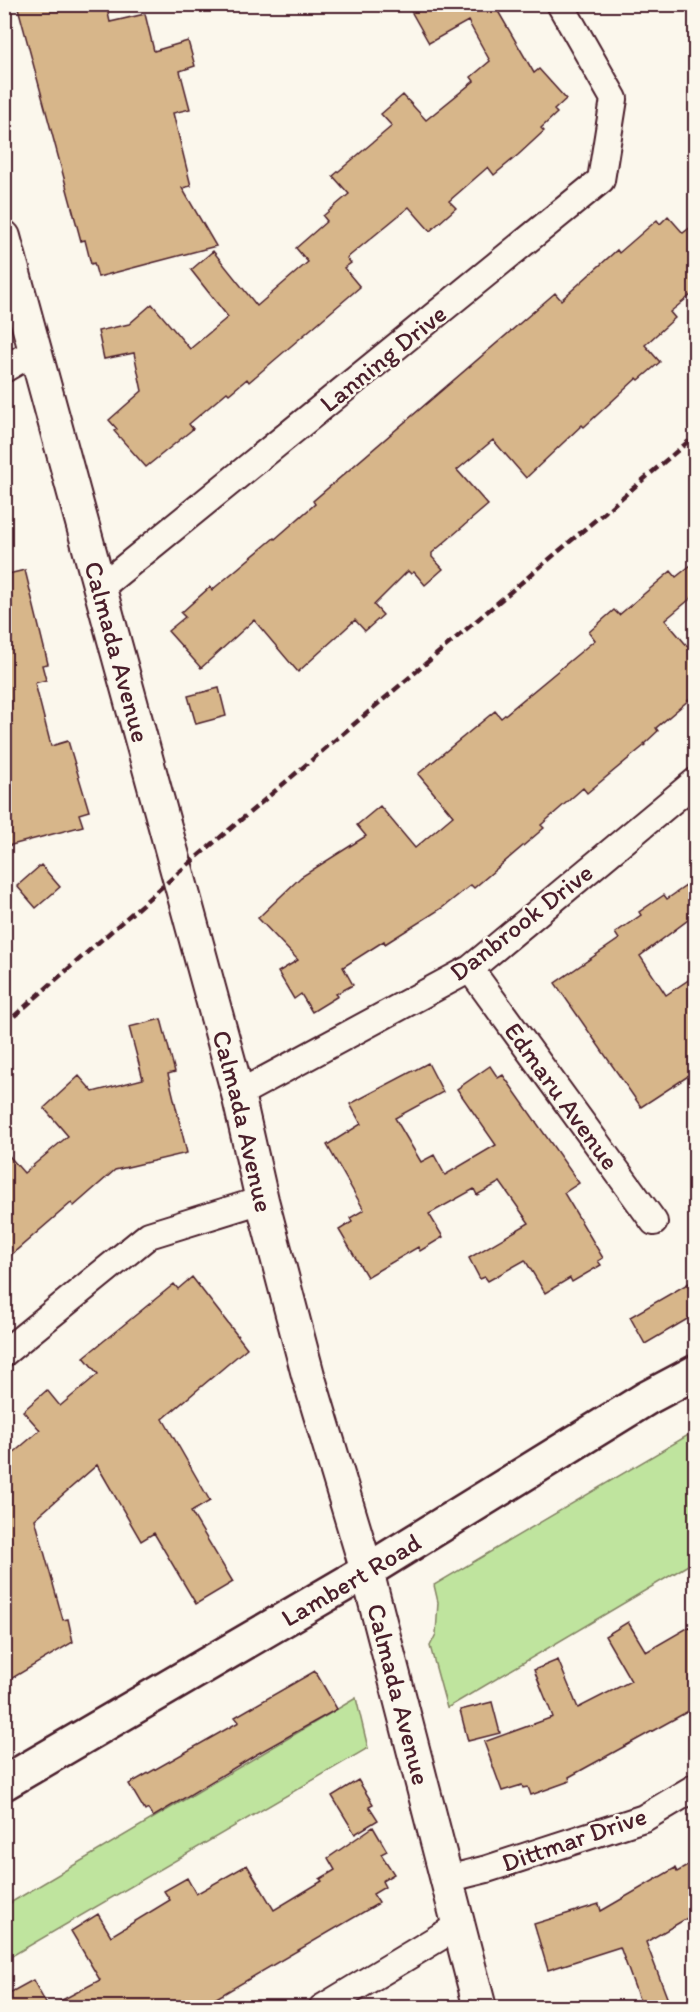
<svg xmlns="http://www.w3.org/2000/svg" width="700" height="2012" font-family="Itim,sans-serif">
<rect width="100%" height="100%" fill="#fbf7ec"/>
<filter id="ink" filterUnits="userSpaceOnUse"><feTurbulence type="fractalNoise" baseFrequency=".0167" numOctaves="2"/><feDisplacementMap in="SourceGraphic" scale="12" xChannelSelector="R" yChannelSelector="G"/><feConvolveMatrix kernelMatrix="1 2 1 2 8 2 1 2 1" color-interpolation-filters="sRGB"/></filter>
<g filter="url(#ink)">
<path fill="#bfe49e" stroke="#848264" stroke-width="1.5" d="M 695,1431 L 695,1561 L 447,1708 L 430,1646 L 436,1634 L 438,1602 L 434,1585 Z
M 356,1698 L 368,1748 L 5,1960 L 5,1906 Z"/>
<path fill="#d7b68a" stroke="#4a1f2b" stroke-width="1.5" d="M 17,4 L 106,4 L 110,22 L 145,14 L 154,51 L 188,41 L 195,66 L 180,71 L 190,109 L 173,113 L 191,186 L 182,188 L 216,246 L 98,277 L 94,263 L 91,264 L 85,240 L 81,241 Z
M 407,4 L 497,4 L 495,6 L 534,73 L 539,69 L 566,99 L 554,110 L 557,113 L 541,128 L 544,131 L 518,155 L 494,175 L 488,167 L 449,201 L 456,208 L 430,231 L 409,207 L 347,258 L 351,263 L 344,268 L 360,287 L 249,382 L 247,379 L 229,394 L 227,392 L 189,424 L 193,429 L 146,467 L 114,431 L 117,429 L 109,420 L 142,391 L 134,353 L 104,359 L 98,331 L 129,324 L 152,304 L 190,349 L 228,317 L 191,270 L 213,251 L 257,306 L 308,262 L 296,248 L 327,221 L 323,216 L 349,194 L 333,176 L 392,126 L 381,114 L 403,95 L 426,120 L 474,81 L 471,77 L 490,61 L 468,21 L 429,43 Z
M 668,216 L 683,233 L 696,223 L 696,291 L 670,312 L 675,318 L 645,345 L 660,362 L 639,380 L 637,378 L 584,427 L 582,425 L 526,478 L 493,440 L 457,470 L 488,505 L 432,553 L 432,557 L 443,569 L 425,585 L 414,572 L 411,574 L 408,571 L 374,605 L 383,615 L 365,631 L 355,620 L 298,672 L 254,620 L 201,668 L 168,631 L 185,617 L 181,613 L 210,587 L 212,590 L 274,538 L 275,539 L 315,504 L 313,501 L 555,293 L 561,300 L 617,250 L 619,253 L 657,220 L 660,224 Z
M 696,561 L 696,594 L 665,620 L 696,656 L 696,694 L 656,728 L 658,731 L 644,744 L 645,745 L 587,793 L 583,788 L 541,825 L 544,828 L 474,888 L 471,885 L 442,908 L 385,944 L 384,941 L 343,967 L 353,985 L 336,994 L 338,996 L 312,1012 L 301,994 L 294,999 L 278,972 L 298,960 L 258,918 L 301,877 L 366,836 L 357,825 L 380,806 L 415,848 L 453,816 L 418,774 L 495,711 L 501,718 L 595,640 L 589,632 L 614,610 L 619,615 L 671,571 L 676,577 Z
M 25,570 L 48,664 L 42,665 L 46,680 L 35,683 L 51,746 L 68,741 L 89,811 L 79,814 L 83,826 L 4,847 L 4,575 Z
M 219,688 L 226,716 L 196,724 L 188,696 Z
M 41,865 L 60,887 L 36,908 L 17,886 Z
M 696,879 L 696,914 L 640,956 L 666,995 L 696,975 L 696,1071 L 641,1107 L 555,983 L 619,939 L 615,933 L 641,915 L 639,912 L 664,895 L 667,899 Z
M 161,1019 L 175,1072 L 168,1074 L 187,1153 L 115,1170 L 74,1206 L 71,1203 L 4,1261 L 4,1150 L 24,1173 L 68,1136 L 44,1108 L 79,1076 L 93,1092 L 143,1079 L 129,1027 Z
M 428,1063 L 443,1092 L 395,1118 L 421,1162 L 434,1155 L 445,1175 L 496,1145 L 457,1089 L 490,1066 L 498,1078 L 503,1075 L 579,1183 L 564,1193 L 603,1258 L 598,1261 L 601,1265 L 572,1282 L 570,1278 L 545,1293 L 525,1260 L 488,1281 L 485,1277 L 480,1279 L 469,1258 L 529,1223 L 500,1182 L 477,1195 L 474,1189 L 429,1214 L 443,1237 L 420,1251 L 418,1247 L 367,1277 L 339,1230 L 352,1222 L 350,1218 L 364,1210 L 327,1145 L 361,1124 L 350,1104 Z
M 192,1277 L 247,1348 L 163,1419 L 210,1501 L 191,1512 L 233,1582 L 196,1604 L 154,1533 L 141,1541 L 97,1465 L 35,1519 L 63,1620 L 68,1619 L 73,1642 L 4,1683 L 4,1461 L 40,1430 L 23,1411 L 47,1390 L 60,1406 L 98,1374 L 84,1357 L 174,1284 L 178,1289 Z
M 696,1279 L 696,1314 L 645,1344 L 630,1317 Z
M 628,1622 L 646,1652 L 696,1623 L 696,1707 L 569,1777 L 570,1781 L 531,1795 L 528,1787 L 523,1788 L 522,1785 L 502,1791 L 484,1742 L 553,1717 L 534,1670 L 558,1660 L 578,1708 L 631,1681 L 605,1636 Z
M 315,1671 L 337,1709 L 257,1754 L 153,1817 L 148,1809 L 145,1811 L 129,1784 L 239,1722 L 235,1717 Z
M 492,1702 L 500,1733 L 468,1741 L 460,1710 Z
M 358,1780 L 373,1804 L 369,1806 L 378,1820 L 355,1834 L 332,1796 Z
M 373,1827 L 387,1851 L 381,1854 L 394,1874 L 382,1881 L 385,1887 L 373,1894 L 379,1903 L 201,2007 L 49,2007 L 100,1980 L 71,1931 L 98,1914 L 111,1936 L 170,1900 L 164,1891 L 187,1878 L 196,1894 L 247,1865 L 274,1910 L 322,1881 L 320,1879 L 335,1870 L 328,1858 Z
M 696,1861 L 696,1913 L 646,1942 L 668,2000 L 642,2007 L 620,1947 L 548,1970 L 534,1924 L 599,1904 L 601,1911 L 675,1868 L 677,1872 Z
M 33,1980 L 48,2007 L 4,2007 L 4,1996 Z"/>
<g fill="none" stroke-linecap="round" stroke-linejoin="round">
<g stroke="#4a1f2b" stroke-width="30">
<path id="minor" d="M 4,369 L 35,351
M 101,587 L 601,180 L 614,99 L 560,4
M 470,969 L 654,1222
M 238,1094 L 470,969 L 696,781
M 4,1353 L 149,1235 L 262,1200
M 447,1879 L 487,1869 L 644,1818 L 696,1787
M 322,2008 L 458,1926"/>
</g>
<g stroke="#4a1f2b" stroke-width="36">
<g id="tertiary">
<path id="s1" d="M 4,237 L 238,1094 L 262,1200 L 308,1375 L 367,1571 L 480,2008"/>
</g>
</g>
<g stroke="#4a1f2b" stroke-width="38">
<g id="secondary">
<path id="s2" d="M 4,1783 L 367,1571 L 647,1398 L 696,1372"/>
</g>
</g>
<use href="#minor" stroke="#fbf7ec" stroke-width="26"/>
<use href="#tertiary" stroke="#fbf7ec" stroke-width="32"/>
<use href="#secondary" stroke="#fbf7ec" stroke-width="33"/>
<path stroke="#4a1f2b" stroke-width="4.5" stroke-dasharray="9 4.5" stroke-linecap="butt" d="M 4,1025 L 178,873 L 696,435"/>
</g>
</g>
<g text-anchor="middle" stroke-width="5" stroke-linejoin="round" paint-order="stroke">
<g font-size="26" fill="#4a1f2b" stroke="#fbf7ec">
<text transform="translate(383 358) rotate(-39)" y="9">Lanning Drive</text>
<text dy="9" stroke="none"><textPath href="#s1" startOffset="430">Calmada Avenue</textPath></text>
<text transform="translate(521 922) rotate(-38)" y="9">Danbrook Drive</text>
<text transform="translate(562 1096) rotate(54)" y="9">Edmaru Avenue</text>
<text dy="9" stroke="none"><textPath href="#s1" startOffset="916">Calmada Avenue</textPath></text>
<text dy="9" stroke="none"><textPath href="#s2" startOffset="402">Lambert Road</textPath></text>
<text dy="9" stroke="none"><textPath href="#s1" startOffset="1510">Calmada Avenue</textPath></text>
<text transform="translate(574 1839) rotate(-19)" y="9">Dittmar Drive</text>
</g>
</g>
<rect width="700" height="2012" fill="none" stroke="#fbf7ec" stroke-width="24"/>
<rect x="12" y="12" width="676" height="1988" fill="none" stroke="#4a1f2b" stroke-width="2" filter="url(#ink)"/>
</svg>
